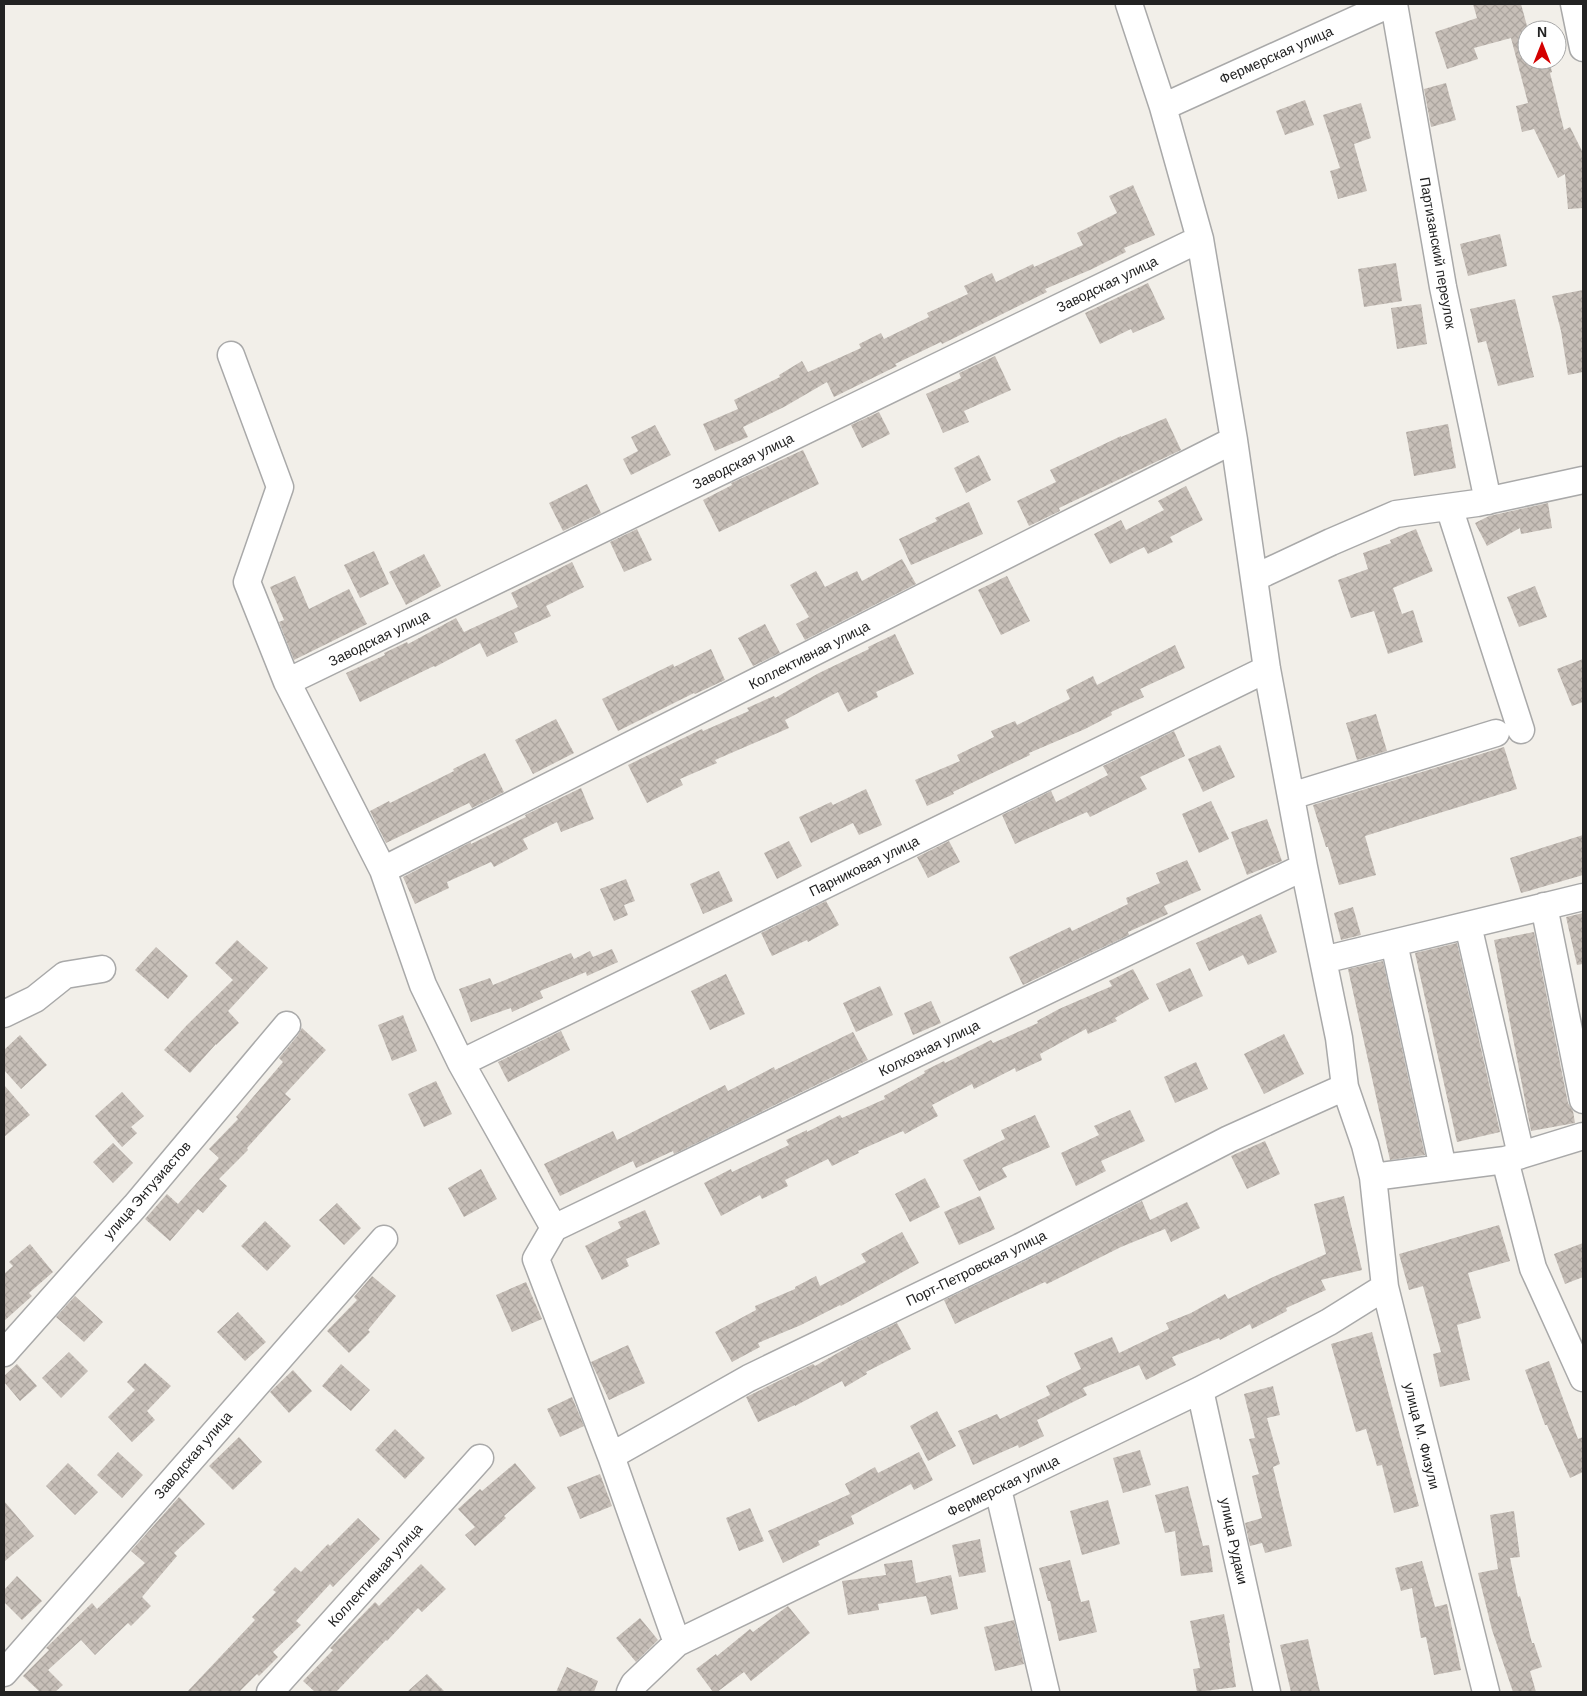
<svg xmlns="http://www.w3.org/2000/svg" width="1587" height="1696" font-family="Arial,sans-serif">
<defs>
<pattern id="building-cross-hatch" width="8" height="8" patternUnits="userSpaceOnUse" patternTransform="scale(1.25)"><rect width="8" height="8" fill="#c7bfb8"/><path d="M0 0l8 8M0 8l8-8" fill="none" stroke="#aba49e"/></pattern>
</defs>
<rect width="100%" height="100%" fill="#f2efe9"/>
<path fill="url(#building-cross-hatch)" d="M 1473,4 L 1521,4 L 1527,26 L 1527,60 L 1549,60 L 1552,72 L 1550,73 L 1564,130 L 1570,127 L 1583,153 L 1583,208 L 1568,209 L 1565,174 L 1558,178 L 1534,129 L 1522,132 L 1516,106 L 1528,103 L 1511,38 L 1474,48 L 1478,59 L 1447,69 L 1435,32 L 1477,18 Z
M 1446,83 L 1456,120 L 1431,127 L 1424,89 Z
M 1305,100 L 1314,125 L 1285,135 L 1276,111 Z
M 1361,103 L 1371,138 L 1354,144 L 1367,191 L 1338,199 L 1330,171 L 1340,168 L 1323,115 Z
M 1133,185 L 1155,235 L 1124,248 L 1126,252 L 1090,270 L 1045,289 L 1047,292 L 942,344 L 941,342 L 895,364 L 897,366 L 834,397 L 827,382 L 784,407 L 743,427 L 748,437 L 715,451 L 703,424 L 738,409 L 734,400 L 780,377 L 779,375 L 802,361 L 808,372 L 861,348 L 859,344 L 881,333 L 884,339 L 929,317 L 927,313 L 968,294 L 964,286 L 992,273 L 996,282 L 1033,264 L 1034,267 L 1083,245 L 1077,233 L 1117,213 L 1109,196 Z
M 1500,234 L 1507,266 L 1468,276 L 1460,244 Z
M 1396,263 L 1402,301 L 1364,307 L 1358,269 Z
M 1148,283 L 1165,319 L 1133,333 L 1131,329 L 1100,344 L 1085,313 Z
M 1583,290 L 1583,372 L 1568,375 L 1561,331 L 1552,296 Z
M 1515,299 L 1534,377 L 1498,386 L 1486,341 L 1478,343 L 1470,309 Z
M 1421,304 L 1427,344 L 1397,349 L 1391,308 Z
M 995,356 L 1011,390 L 964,411 L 969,422 L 943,433 L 926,394 L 961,378 L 959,373 Z
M 879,412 L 890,434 L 862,448 L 851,425 Z
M 1166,418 L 1181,450 L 1059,508 L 1060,511 L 1029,526 L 1017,501 L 1056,482 L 1050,470 L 1121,436 L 1121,437 Z
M 1448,424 L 1456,468 L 1414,476 L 1406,432 Z
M 655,425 L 671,455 L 631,475 L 623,459 L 638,451 L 631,437 Z
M 803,450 L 819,484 L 719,532 L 703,500 L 732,485 L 731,483 Z
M 979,455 L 991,480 L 966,493 L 954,468 Z
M 587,484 L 601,513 L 563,531 L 549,503 Z
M 1186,486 L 1203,520 L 1170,537 L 1173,542 L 1148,554 L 1144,547 L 1110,564 L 1094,534 L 1121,520 L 1126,530 L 1164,510 L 1158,501 Z
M 969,502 L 983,534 L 911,565 L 899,539 L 937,521 L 935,518 Z
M 1548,503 L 1552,528 L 1521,534 L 1520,528 L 1487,546 L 1475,523 L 1489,516 Z
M 637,529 L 652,560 L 624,572 L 610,542 Z
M 1416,529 L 1433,571 L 1393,588 L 1402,614 L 1413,610 L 1423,642 L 1388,654 L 1374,611 L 1351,618 L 1338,580 L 1368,569 L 1363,553 L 1391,543 L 1390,540 Z
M 374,551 L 389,584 L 360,598 L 344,565 Z
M 424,554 L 441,586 L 406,605 L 389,572 Z
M 902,559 L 916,584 L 805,640 L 796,624 L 809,617 L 790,585 L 816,571 L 825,587 L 857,571 L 862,581 Z
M 572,562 L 584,587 L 546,606 L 551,616 L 514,633 L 518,642 L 487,657 L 480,643 L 435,667 L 434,666 L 360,702 L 346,673 L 385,655 L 384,653 L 407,642 L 408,644 L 456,618 L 464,632 L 518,607 L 511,593 Z
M 295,576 L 309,609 L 349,589 L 367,624 L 294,660 L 279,622 L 284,620 L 270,587 Z
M 1007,576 L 1030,621 L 1001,635 L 978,590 Z
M 1535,586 L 1547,617 L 1519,627 L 1507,597 Z
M 765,624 L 780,653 L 753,666 L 738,638 Z
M 895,634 L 914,674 L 876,692 L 878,697 L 848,712 L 838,692 L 785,720 L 789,728 L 715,760 L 717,763 L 680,779 L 683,785 L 647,803 L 628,765 L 702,729 L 703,731 L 749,711 L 747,708 L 774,696 L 775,698 L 819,673 L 869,649 L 868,647 Z
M 1175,645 L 1185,668 L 1140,689 L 1144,697 L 1111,712 L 1112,715 L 1085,729 L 1029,753 L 1030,755 L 953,792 L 954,794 L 927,806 L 915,780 L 960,761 L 957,755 L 994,737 L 991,731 L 1015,721 L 1017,725 L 1070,699 L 1066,690 L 1093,676 L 1097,685 Z
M 711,649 L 725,680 L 695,694 L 694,693 L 618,731 L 602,699 L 673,664 L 674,667 Z
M 1583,659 L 1583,702 L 1572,706 L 1557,669 Z
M 1376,714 L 1387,751 L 1357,760 L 1346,723 Z
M 556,719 L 574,753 L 533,774 L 515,740 Z
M 1174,731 L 1185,756 L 1140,777 L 1147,789 L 1090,817 L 1087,812 L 1015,844 L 1002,815 L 1051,791 L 1056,802 L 1108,775 L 1103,766 Z
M 1220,745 L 1235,777 L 1203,792 L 1188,759 Z
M 1504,747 L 1517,789 L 1365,836 L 1376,875 L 1339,885 L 1328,847 L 1326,847 L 1313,805 Z
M 485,753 L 504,792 L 472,808 L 469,803 L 386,843 L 370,811 L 389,801 L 390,803 L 454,771 L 453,769 Z
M 581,788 L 594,819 L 561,832 L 557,822 L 523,839 L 528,849 L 494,867 L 491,862 L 447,882 L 449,888 L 415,904 L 403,877 L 471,842 L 471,844 L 526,817 L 525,815 Z
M 866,789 L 882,825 L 859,835 L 853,823 L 811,843 L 799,817 L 831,802 L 833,805 Z
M 1211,801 L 1229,839 L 1199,853 L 1182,814 Z
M 1267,819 L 1282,861 L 1247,875 L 1231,832 Z
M 1583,835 L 1583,875 L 1521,893 L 1510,858 Z
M 789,841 L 802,866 L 777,879 L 764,853 Z
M 949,841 L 960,862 L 928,878 L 917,857 Z
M 1187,860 L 1201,890 L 1164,906 L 1168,914 L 1128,932 L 1129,935 L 1023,985 L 1009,957 L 1070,927 L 1072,931 L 1128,904 L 1126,898 L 1160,883 L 1156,873 Z
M 719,871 L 733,901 L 703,914 L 690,884 Z
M 626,879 L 635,901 L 624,905 L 628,915 L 614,921 L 600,889 Z
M 826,901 L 839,925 L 808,942 L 807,940 L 772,956 L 761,933 Z
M 1353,907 L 1361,935 L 1341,940 L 1334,913 Z
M 1583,913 L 1583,964 L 1577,965 L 1566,917 Z
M 1261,914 L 1277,952 L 1248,965 L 1243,955 L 1209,971 L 1196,943 Z
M 1534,932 L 1568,1103 L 1573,1111 L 1575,1123 L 1531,1131 L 1494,940 Z
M 237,940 L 268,968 L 228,1011 L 239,1023 L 216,1045 L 216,1044 L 190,1073 L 164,1050 L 187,1025 L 233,980 L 215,963 Z
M 1457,943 L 1500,1132 L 1457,1142 L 1415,953 Z
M 156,947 L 188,976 L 168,999 L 135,970 Z
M 612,949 L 618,962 L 587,976 L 586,972 L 540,991 L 543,998 L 512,1012 L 511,1008 L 471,1022 L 459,989 L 490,978 L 493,985 L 571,953 L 574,959 L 590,951 L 593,957 Z
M 1383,961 L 1425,1155 L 1390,1160 L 1348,969 Z
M 1190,968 L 1203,996 L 1169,1012 L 1156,984 Z
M 1133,969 L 1149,999 L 1115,1018 L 1117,1021 L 1088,1034 L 1086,1029 L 1040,1054 L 1042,1060 L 1016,1072 L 1015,1068 L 974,1089 L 972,1084 L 932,1105 L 938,1116 L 905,1134 L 903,1131 L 858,1151 L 859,1153 L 832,1166 L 828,1159 L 785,1180 L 788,1186 L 762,1199 L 760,1195 L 721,1216 L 704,1183 L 731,1169 L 732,1172 L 789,1145 L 786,1140 L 807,1130 L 807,1132 L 840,1115 L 842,1118 L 885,1099 L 884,1096 L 925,1073 L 924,1071 L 944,1061 L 945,1063 L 991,1040 L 993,1043 L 1038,1023 L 1037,1021 L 1059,1009 L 1112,986 L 1109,981 Z
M 726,974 L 745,1014 L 710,1030 L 691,991 Z
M 880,986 L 893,1015 L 856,1032 L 843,1003 Z
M 931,1001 L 941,1023 L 913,1035 L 904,1013 Z
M 403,1015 L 417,1051 L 392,1061 L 378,1025 Z
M 302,1028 L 326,1050 L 285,1094 L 291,1099 L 247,1148 L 248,1150 L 219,1179 L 227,1186 L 203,1213 L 198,1209 L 170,1241 L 145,1219 L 167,1194 L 178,1204 L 219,1158 L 209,1149 L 238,1119 L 236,1117 L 283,1062 L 279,1058 L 298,1035 Z
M 561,1031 L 570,1050 L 508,1082 L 498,1062 Z
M 853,1032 L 868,1060 L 674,1154 L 673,1151 L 636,1168 L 633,1161 L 560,1196 L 544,1164 L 613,1131 L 617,1140 L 725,1085 L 728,1091 L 774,1067 L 775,1070 Z
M 1284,1034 L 1304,1074 L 1264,1094 L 1244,1054 Z
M 20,1035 L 47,1065 L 21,1089 L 4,1070 L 4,1050 Z
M 1196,1062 L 1208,1089 L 1175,1103 L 1164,1077 Z
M 436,1081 L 452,1114 L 424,1127 L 408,1094 Z
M 4,1085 L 30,1115 L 4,1137 Z
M 122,1092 L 144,1116 L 131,1127 L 137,1133 L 122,1147 L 95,1116 Z
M 1130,1110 L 1145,1141 L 1101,1161 L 1106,1171 L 1076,1186 L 1061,1153 L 1099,1135 L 1094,1126 Z
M 1035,1115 L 1050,1147 L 1002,1168 L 1007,1177 L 979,1191 L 963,1160 L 1005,1139 L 1001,1130 Z
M 1265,1141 L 1280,1174 L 1247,1189 L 1231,1156 Z
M 113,1143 L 133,1163 L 113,1183 L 93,1162 Z
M 481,1169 L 497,1199 L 464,1217 L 448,1188 Z
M 925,1178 L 940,1207 L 910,1222 L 895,1194 Z
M 980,1196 L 995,1229 L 959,1245 L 944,1212 Z
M 1344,1196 L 1362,1270 L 1321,1280 L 1326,1290 L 1286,1308 L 1287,1311 L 1252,1329 L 1250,1324 L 1220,1340 L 1219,1338 L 1172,1357 L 1176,1365 L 1146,1380 L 1139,1365 L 1083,1388 L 1087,1395 L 1037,1420 L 1044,1436 L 1019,1448 L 1018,1445 L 973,1465 L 958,1431 L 997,1414 L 1000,1419 L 1050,1395 L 1046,1386 L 1081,1369 L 1074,1353 L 1112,1337 L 1119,1353 L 1169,1329 L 1166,1323 L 1191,1313 L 1225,1294 L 1228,1299 L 1271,1278 L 1326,1254 L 1314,1204 Z
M 1142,1201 L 1150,1220 L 1187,1202 L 1200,1228 L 1171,1242 L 1165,1229 L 1121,1247 L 1047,1284 L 1045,1282 L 955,1324 L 944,1300 L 1027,1260 Z
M 337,1203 L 361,1228 L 344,1245 L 319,1220 Z
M 645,1210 L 660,1244 L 626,1259 L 629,1266 L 602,1280 L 585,1246 L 621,1228 L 618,1222 Z
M 265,1221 L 291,1246 L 267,1271 L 241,1246 Z
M 1499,1225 L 1510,1261 L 1468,1273 L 1481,1318 L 1457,1325 L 1470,1380 L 1440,1387 L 1433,1354 L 1441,1352 L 1423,1286 L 1409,1290 L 1399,1254 Z
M 902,1232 L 919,1263 L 841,1306 L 840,1305 L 801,1325 L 758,1343 L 760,1347 L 732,1362 L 715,1332 L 756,1310 L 755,1306 L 795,1289 L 795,1287 L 816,1276 L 820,1286 L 866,1262 L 861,1254 Z
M 1583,1243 L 1583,1277 L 1565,1284 L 1554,1254 Z
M 30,1244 L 53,1272 L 29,1293 L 32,1296 L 4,1321 L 4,1274 L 13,1266 L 9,1262 Z
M 372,1276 L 396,1296 L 368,1330 L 370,1332 L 349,1353 L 327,1331 L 357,1300 L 354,1297 Z
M 526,1282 L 542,1319 L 512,1332 L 496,1295 Z
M 75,1296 L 103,1322 L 84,1342 L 56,1317 Z
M 238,1312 L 266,1342 L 245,1361 L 217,1332 Z
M 897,1323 L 911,1349 L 866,1372 L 867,1374 L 845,1387 L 842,1381 L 795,1406 L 795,1405 L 758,1422 L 746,1397 L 813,1364 L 815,1366 L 857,1342 Z
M 1372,1332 L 1419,1506 L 1394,1513 L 1382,1465 L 1377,1466 L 1366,1429 L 1356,1432 L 1331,1344 Z
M 628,1345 L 645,1383 L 609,1400 L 591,1362 Z
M 69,1352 L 88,1371 L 61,1398 L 42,1378 Z
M 1549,1361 L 1578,1439 L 1583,1437 L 1583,1472 L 1570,1478 L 1547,1425 L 1545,1425 L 1525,1370 Z
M 145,1363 L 171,1386 L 147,1411 L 155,1420 L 132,1442 L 108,1417 L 135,1390 L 127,1382 Z
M 17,1364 L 37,1386 L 20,1401 L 4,1382 L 4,1376 Z
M 341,1364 L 370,1390 L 351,1411 L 322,1386 Z
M 293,1370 L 312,1391 L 289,1413 L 270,1392 Z
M 1273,1386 L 1280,1415 L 1267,1418 L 1280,1464 L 1273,1467 L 1292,1546 L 1265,1553 L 1262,1543 L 1250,1546 L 1245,1523 L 1262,1518 L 1252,1476 L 1259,1474 L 1249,1439 L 1255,1438 L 1244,1394 Z
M 572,1397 L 584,1426 L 560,1437 L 547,1409 Z
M 937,1411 L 956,1446 L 928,1461 L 910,1426 Z
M 395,1429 L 425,1458 L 405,1479 L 375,1450 Z
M 239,1437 L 262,1462 L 233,1490 L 209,1466 Z
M 1140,1450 L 1151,1485 L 1123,1493 L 1113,1458 Z
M 118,1452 L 143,1475 L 122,1498 L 97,1475 Z
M 919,1452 L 933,1480 L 914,1490 L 911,1484 L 851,1516 L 854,1524 L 818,1541 L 820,1545 L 783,1563 L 768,1531 L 850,1494 L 845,1484 L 875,1467 L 878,1473 Z
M 68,1463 L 98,1492 L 75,1515 L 46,1486 Z
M 515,1463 L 536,1488 L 504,1516 L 506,1518 L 475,1546 L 465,1535 L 475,1527 L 458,1509 L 480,1489 L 482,1491 Z
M 600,1474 L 612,1506 L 580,1519 L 567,1487 Z
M 1188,1486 L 1203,1546 L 1209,1545 L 1213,1572 L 1181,1576 L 1175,1531 L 1165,1533 L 1155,1495 Z
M 179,1497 L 205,1524 L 174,1553 L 177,1556 L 142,1597 L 151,1606 L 131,1626 L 128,1623 L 95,1655 L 81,1640 L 48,1670 L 63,1685 L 55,1692 L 40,1692 L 23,1676 L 49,1650 L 46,1648 L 49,1645 L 92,1603 L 97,1609 L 145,1563 L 131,1551 Z
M 1108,1500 L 1120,1544 L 1082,1555 L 1070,1511 Z
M 4,1501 L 34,1536 L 4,1562 Z
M 750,1508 L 764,1541 L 739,1551 L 726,1518 Z
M 1514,1511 L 1520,1557 L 1510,1558 L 1518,1597 L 1520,1596 L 1532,1643 L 1534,1643 L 1542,1667 L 1530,1671 L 1536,1692 L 1513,1692 L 1492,1630 L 1478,1573 L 1498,1569 L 1490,1515 Z
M 358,1518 L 380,1539 L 333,1587 L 330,1584 L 296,1621 L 301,1625 L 273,1652 L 278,1657 L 259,1676 L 257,1674 L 239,1692 L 187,1692 L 255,1620 L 252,1617 L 276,1592 L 273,1590 L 295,1567 L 301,1572 L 328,1544 L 330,1546 Z
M 980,1539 L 986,1572 L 959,1577 L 952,1545 Z
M 912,1560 L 916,1583 L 951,1575 L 958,1609 L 931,1615 L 926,1596 L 878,1604 L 879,1610 L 848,1615 L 842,1581 L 886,1575 L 884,1564 Z
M 1070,1560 L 1081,1602 L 1089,1600 L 1097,1632 L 1059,1641 L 1050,1601 L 1048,1601 L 1039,1568 Z
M 1422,1561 L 1435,1607 L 1447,1604 L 1461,1670 L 1434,1675 L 1426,1637 L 1421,1638 L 1412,1588 L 1401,1591 L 1395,1568 Z
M 421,1564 L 446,1589 L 422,1612 L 418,1608 L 387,1641 L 386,1640 L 336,1692 L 315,1692 L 303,1681 L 333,1650 L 330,1648 L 375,1602 L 379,1606 Z
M 17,1576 L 42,1601 L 22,1620 L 4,1602 L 4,1590 Z
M 788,1606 L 810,1633 L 751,1681 L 744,1672 L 717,1692 L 713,1692 L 696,1669 L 716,1654 L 717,1656 L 750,1629 L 753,1632 Z
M 1224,1614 L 1230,1643 L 1229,1643 L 1236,1687 L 1197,1692 L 1193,1669 L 1200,1668 L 1190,1621 Z
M 640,1618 L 658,1640 L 636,1662 L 616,1638 Z
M 1014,1620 L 1024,1664 L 995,1671 L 984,1627 Z
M 1308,1639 L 1320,1692 L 1291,1692 L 1280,1645 Z
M 567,1667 L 598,1681 L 594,1692 L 556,1692 Z
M 427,1674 L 445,1692 L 407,1692 Z"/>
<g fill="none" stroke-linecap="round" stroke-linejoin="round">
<g stroke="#a9a9a9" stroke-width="29">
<path id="minor" d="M 1129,4 L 1163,107 L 1200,239 L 1234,440 L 1267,669 L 1304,867 L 1339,1038 L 1345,1087 L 1365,1145 L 1373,1177 L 1385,1287 L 1486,1692
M 1394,4 L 1443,287 L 1488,501
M 1574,4 L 1583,48
M 1163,107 L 1390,4
M 231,355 L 280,487 L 247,582 L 287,682 L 383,870 L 423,985 L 461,1063 L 554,1228 L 536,1259 L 611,1456 L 677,1643
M 1449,507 L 1521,730
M 1254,578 L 1331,542 L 1396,514 L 1477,503 L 1583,480
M 287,682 L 1200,239
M 1291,796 L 1496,733
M 383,870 L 1234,440
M 1544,906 L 1583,1100
M 1468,925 L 1521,1155
M 1394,943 L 1443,1168
M 1323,960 L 1583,897
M 4,1014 L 35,999 L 65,975 L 102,969
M 461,1063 L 1267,669
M 1505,1160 L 1533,1268 L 1583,1378
M 1373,1177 L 1505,1160 L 1583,1136
M 554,1228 L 1304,867
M 4,1353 L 135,1206 L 287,1025
M 1200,1390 L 1267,1692
M 611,1456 L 749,1378 L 1020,1247 L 1229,1139 L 1345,1087
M 998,1489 L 1046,1692
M 4,1673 L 384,1239
M 270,1692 L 480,1458
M 630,1692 L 634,1684 L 677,1643 L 1200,1390 L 1329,1322 L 1385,1287"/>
</g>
<use href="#minor" stroke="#fff" stroke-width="26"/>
</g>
<g text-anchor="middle" stroke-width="4" stroke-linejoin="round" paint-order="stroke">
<g font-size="14" fill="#222" stroke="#fff">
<text transform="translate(1276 55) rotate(-24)" y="5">Фермерская улица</text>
<text transform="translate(1438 253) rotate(80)" y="5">Партизанский переулок</text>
<text transform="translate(1107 284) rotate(-26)" y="5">Заводская улица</text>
<text transform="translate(743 461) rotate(-26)" y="5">Заводская улица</text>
<text transform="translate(379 638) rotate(-26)" y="5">Заводская улица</text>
<text transform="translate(809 655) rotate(-27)" y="5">Коллективная улица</text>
<text transform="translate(864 866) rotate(-26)" y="5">Парниковая улица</text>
<text transform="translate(929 1048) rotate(-26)" y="5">Колхозная улица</text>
<text transform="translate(147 1190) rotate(-49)" y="5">улица Энтузиастов</text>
<text transform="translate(976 1268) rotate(-26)" y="5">Порт-Петровская улица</text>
<text transform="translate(1422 1436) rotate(76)" y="5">улица М. Физули</text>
<text transform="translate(193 1455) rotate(-49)" y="5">Заводская улица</text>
<text transform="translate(1003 1486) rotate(-26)" y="5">Фермерская улица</text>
<text transform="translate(1234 1541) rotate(78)" y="5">улица Рудаки</text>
<text transform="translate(375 1575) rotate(-48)" y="5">Коллективная улица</text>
</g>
</g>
<rect width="1587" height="1696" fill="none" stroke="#222222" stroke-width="10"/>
<g transform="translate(1542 45)"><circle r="24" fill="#ffffff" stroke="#a7a7a7"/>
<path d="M0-4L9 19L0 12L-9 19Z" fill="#d40000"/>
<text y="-8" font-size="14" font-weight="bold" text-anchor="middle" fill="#222222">N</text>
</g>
</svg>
